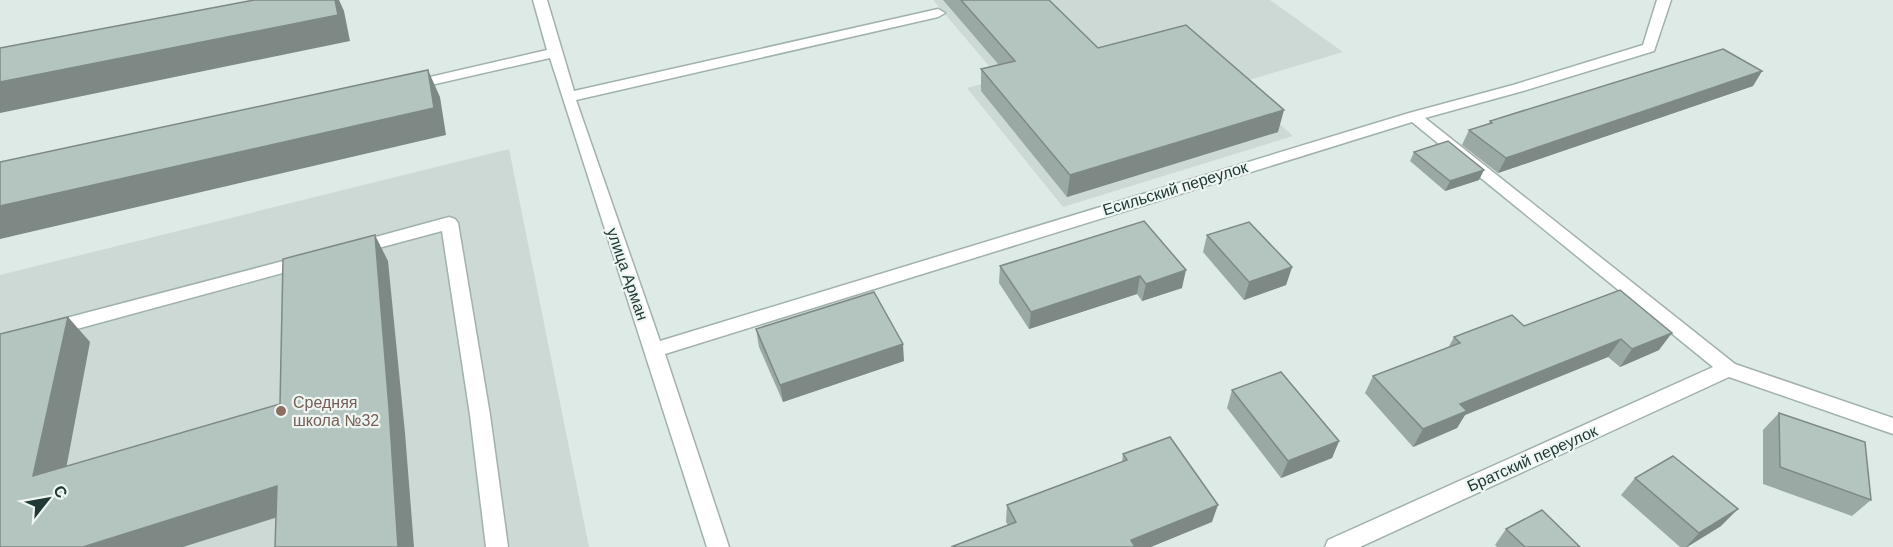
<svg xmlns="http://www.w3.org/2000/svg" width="1893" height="547" font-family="Arial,sans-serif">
<rect width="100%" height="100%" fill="#deeae6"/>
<path fill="#cdd9d5" d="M 933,0 L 1270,0 L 1343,52 L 1236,84 L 1293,136 L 1063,207 L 967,88 L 1000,79 Z
M 509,149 L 589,547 L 0,547 L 0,275 Z"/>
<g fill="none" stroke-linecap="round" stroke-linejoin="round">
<g stroke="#a1b1ad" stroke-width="3">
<path id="minor" d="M 533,0 L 547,0 L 574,91 L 938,9 L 945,13 L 938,17 L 576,100 L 660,341 L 1409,113 L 1513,85 L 1643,45 L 1657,0 L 1671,0 L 1654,51 L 1523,91 L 1425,118 L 1735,364 L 1893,418 L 1893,434 L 1729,377 L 1360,547 L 1325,547 L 1328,540 L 1713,367 L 1412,122 L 665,354 L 729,547 L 707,547 L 550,58 L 409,90 L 402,86 L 404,83 L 547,50 Z
M 449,217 L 455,219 L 458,223 L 490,415 L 508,547 L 486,547 L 470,415 L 442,231 L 356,254 L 350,252 L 347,248 L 350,244 Z
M 306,255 L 312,257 L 315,261 L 312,265 L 51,336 L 44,334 L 42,329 L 44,324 L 51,322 Z"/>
</g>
<use href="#minor" fill="#fff" fill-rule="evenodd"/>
</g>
<path fill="#9ba9a4" d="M 943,0 L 1049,0 L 1098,48 L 1278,132 L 1067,197 L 981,91 L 981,69 L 999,65 Z
M 1762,71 L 1753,86 L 1498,173 L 1462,145 L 1469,130 L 1489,123 L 1490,121 Z
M 1414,152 L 1479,180 L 1445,191 L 1410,161 Z
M 1144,221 L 1182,288 L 1142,301 L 1137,294 L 1029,329 L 999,283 L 1000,266 Z
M 1207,235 L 1292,267 L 1286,285 L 1244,300 L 1203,252 Z
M 1620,290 L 1659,350 L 1620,367 L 1608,357 L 1465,415 L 1457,428 L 1413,447 L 1365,393 L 1373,376 L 1448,348 L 1454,337 L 1524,326 Z
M 756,329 L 904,361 L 783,402 L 759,347 Z
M 1232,390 L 1339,441 L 1332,458 L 1281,478 L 1227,408 Z
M 1779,413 L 1871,500 L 1852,516 L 1763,484 L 1763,430 Z
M 1123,454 L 1212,522 L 1008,525 L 1006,522 L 1007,505 L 1122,462 Z
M 1635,478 L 1721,526 L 1687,547 L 1680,547 L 1621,495 Z
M 1506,529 L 1580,547 L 1497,547 L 1495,545 Z"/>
<path fill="#7e8986" d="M 335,0 L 339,0 L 344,11 L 350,41 L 0,113 L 0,82 Z
M 428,70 L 440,97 L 446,135 L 0,239 L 0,206 Z
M 1762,71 L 1753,86 L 1498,173 L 1506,158 Z
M 1284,110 L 1278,132 L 1067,197 L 1070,175 Z
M 1484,170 L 1479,180 L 1445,191 L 1450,181 Z
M 375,235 L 388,261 L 405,433 L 414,547 L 398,547 Z
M 1292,267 L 1286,285 L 1244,300 L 1249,282 Z
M 1186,270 L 1182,288 L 1142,301 L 1146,284 Z
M 1140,276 L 1137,294 L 1029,329 L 1031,312 Z
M 68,317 L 90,342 L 60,501 L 33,476 Z
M 1672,333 L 1659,350 L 1620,367 L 1632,349 Z
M 1621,339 L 1608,357 L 1465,415 L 1457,428 L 1413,447 L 1423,429 L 1460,404 Z
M 903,344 L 904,361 L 783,402 L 780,385 Z
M 1339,441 L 1332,458 L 1281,478 L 1288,461 Z
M 277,486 L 297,511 L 183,547 L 83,547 Z
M 1218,505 L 1212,522 L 1151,547 L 1130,547 L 1131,540 Z
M 1738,509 L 1721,526 L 1687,547 L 1686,547 L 1699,533 Z"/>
<path fill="#b4c4bf" stroke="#7e8986" stroke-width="1.5" d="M 254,0 L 335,0 L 338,15 L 0,82 L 0,48 Z
M 961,0 L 1049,0 L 1098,48 L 1186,25 L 1284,110 L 1070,175 L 981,69 L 1015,61 Z
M 1723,49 L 1762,71 L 1506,158 L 1469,130 L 1492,123 L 1490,121 Z
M 428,70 L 434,108 L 0,206 L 0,162 Z
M 1448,141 L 1484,170 L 1450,181 L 1414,152 Z
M 1144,221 L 1186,270 L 1146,284 L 1140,276 L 1031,312 L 1000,266 Z
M 1249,222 L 1292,267 L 1249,282 L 1207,235 Z
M 375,235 L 389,408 L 398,547 L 275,547 L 277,486 L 83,547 L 0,547 L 0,334 L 68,317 L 33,476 L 280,404 L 283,259 Z
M 1620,290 L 1672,333 L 1632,349 L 1621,339 L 1460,404 L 1467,411 L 1423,429 L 1373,376 L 1460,343 L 1454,337 L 1512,315 L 1524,326 Z
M 874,292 L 903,344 L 780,385 L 756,329 Z
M 1281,372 L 1339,441 L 1288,461 L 1232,390 Z
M 1779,413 L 1865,442 L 1871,500 L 1780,467 Z
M 1170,437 L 1218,505 L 1131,540 L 1135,547 L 951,547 L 1016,522 L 1007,505 L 1127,460 L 1123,454 Z
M 1673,456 L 1738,509 L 1699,533 L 1635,478 Z
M 1542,510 L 1580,547 L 1525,547 L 1506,529 Z"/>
<circle fill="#8d6e63" stroke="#eef6f3" stroke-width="2" cx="281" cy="411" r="6"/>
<g text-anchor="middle" stroke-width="4.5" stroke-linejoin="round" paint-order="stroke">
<g font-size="16" fill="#203935" stroke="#eef6f3">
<text transform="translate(1175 188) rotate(-17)" y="6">Есильский переулок</text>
<text transform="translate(628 274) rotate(71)" y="6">улица Арман</text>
<text transform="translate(1532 458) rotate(-24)" y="6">Братский переулок</text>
</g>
<g font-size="16" fill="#785e54" stroke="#eef6f3" text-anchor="start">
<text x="293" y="408">Средняя<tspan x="293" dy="18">школа №32</tspan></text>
</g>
</g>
<g transform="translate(48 499) rotate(59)" stroke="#eef6f3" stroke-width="4.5" paint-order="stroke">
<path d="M0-4.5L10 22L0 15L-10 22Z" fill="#203935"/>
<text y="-9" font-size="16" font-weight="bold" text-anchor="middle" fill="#203935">С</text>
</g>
</svg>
